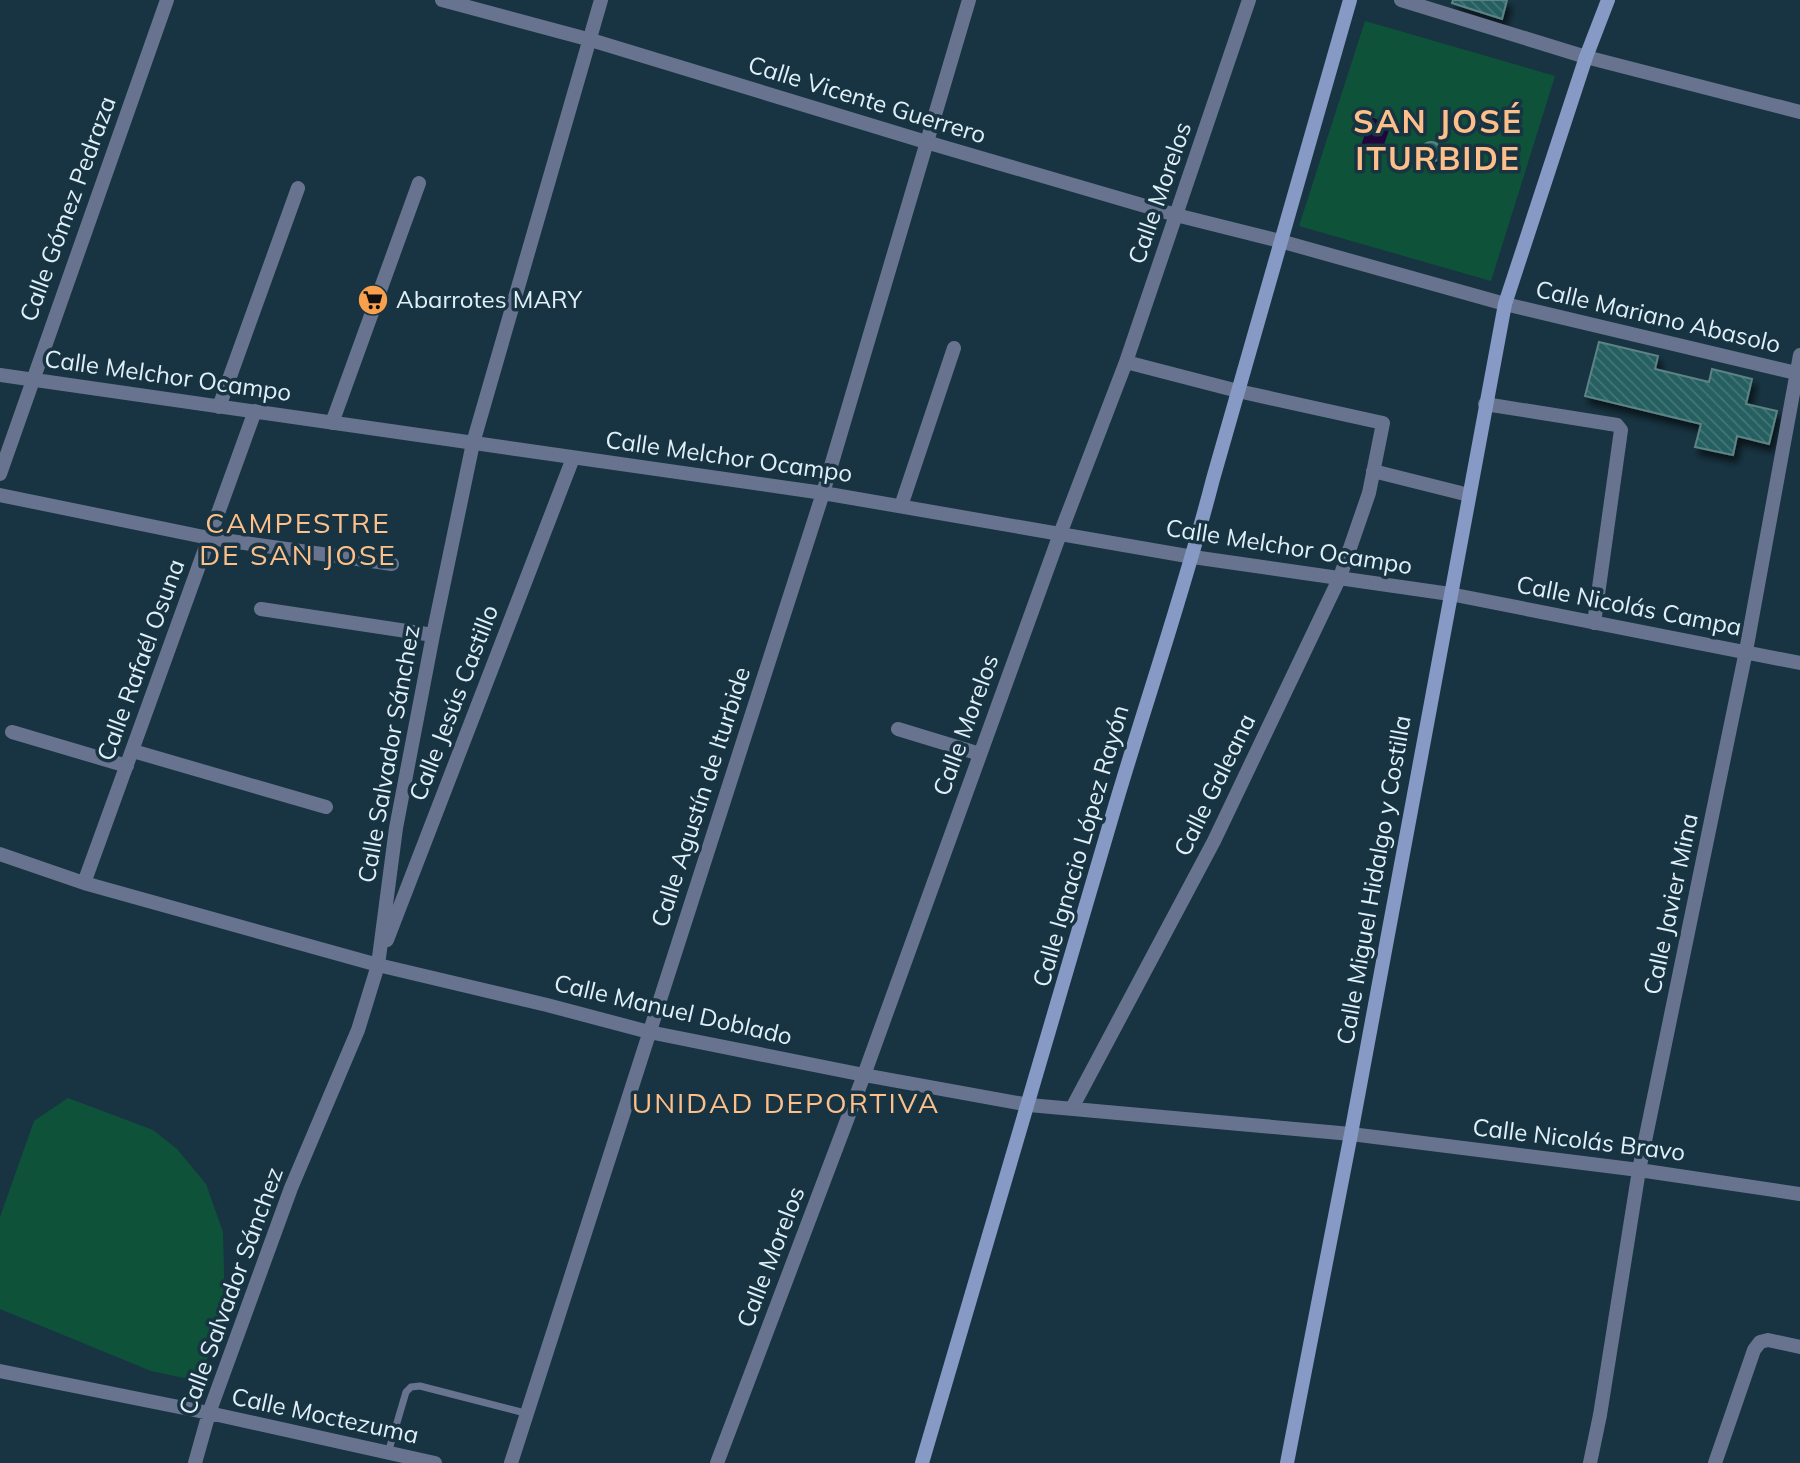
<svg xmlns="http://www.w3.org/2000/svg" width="1800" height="1463" font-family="Mulish,sans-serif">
<defs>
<pattern id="building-back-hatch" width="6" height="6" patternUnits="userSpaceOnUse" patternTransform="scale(1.75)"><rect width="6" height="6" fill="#255f60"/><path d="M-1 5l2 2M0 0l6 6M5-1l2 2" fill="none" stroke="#447678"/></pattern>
<filter id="shadow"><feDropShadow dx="4" dy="7" stdDeviation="3.5" flood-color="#0009"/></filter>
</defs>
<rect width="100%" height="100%" fill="#183442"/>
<path fill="#0e523a" d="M 1365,21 L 1555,76 L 1491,281 L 1299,226 Z
M 68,1098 L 153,1130 L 177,1149 L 206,1184 L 223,1232 L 225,1315 L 198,1381 L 151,1371 L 0,1309 L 0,1217 L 34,1121 Z"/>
<path fill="#21053d" d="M 1371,117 L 1391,125 L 1379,158 L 1359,151 Z"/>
<path fill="url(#building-back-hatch)" stroke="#5d8384" stroke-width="2" filter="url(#shadow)" d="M 1453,0 L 1507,0 L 1502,19 L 1452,3 Z
M1421 152a10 10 0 1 1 20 0a10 10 0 1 1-20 0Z
M 1599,342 L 1658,356 L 1655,369 L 1709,382 L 1712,369 L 1752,379 L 1746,404 L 1777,411 L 1769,444 L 1737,436 L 1733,455 L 1695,447 L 1701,424 L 1585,396 Z"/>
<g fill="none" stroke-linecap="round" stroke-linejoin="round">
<path stroke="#68748f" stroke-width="7" d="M 388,1453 L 406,1392 L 411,1387 L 420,1386 L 525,1413"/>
<path stroke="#68748f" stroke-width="14" d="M 442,0 L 591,40 L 926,142 L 1176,215 L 1280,241 L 1505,304 L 1800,374
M 1401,0 L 1586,57 L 1800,112
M 0,375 L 823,493 L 1193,557 L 1450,594 L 1800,663
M 1485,404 L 1617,425 L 1621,430 L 1594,623
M 219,407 L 298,188
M 332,423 L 419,183
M 1373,471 L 1469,495
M 0,474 L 167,0
M 0,495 L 209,538 L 392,564
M 901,506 L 954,348
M 261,609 L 433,635
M 898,729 L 980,754
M 12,732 L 127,766
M 133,751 L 326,807
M 0,854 L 84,883 L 378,965 L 547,1005 L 649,1032 L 864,1075 L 1029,1105 L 1351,1134 L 1639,1170 L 1800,1194
M 84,883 L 255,411
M 387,940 L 573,458
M 1072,1108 L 1214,841 L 1340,577 L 1369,493 L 1383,423 L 1238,391 L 1126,362
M 0,1371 L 209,1413 L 435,1463
M 195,1463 L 209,1413 L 291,1188 L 358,1030 L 378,965 L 396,828 L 433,635 L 473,443 L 601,0
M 511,1463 L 823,493 L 969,0
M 717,1463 L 864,1075 L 1060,534 L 1126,362 L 1249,0
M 1590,1463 L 1600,1415 L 1639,1170 L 1746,651 L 1800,355
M 1715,1463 L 1754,1350 L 1760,1342 L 1768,1340 L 1800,1347"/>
<path stroke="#879ac5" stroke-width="14" d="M 922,1463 C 987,1247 1050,1030 1113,813 C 1146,701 1184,592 1213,479 L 1350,0
M 1287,1463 L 1351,1134 L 1505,304 L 1586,57 L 1608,0"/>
</g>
<defs>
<g id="supermarket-disc" transform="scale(1.575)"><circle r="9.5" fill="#f8a04b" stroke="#183442"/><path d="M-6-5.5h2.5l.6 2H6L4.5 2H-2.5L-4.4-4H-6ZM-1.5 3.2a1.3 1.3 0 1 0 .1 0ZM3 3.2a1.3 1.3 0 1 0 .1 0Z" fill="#111"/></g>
</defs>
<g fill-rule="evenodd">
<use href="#supermarket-disc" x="373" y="300"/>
</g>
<g text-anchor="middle" stroke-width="7" stroke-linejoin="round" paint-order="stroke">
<g font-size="24" fill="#e0f0f9" stroke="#183442">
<text transform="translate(867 100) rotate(17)" y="8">Calle Vicente Guerrero</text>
<text transform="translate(1160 193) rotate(-71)" y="8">Calle Morelos</text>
<text transform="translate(68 209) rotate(-70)" y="8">Calle Gómez Pedraza</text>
<text transform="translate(1658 317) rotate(13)" y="8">Calle Mariano Abasolo</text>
<text transform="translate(168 376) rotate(8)" y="8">Calle Melchor Ocampo</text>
<text transform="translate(729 457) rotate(8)" y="8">Calle Melchor Ocampo</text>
<text transform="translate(1289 547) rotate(9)" y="8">Calle Melchor Ocampo</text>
<text transform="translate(1629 606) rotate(11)" y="8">Calle Nicolás Campa</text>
<text transform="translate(141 660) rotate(-70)" y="8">Calle Rafaél Osuna</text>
<text transform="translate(454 703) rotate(-69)" y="8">Calle Jesús Castillo</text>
<text transform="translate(966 725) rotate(-70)" y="8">Calle Morelos</text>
<text transform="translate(389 754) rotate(-80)" y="8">Calle Salvador Sánchez</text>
<text transform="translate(1215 785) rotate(-64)" y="8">Calle Galeana</text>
<text transform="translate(701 797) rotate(-72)" y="8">Calle Agustín de Iturbide</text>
<text transform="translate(1081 846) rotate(-74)" y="8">Calle Ignacio López Rayón</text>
<text transform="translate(1374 880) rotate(-80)" y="8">Calle Miguel Hidalgo y Costilla</text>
<text transform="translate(1671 904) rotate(-78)" y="8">Calle Javier Mina</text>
<text transform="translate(673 1010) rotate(13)" y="8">Calle Manuel Doblado</text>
<text transform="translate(1579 1140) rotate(7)" y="8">Calle Nicolás Bravo</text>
<text transform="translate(771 1257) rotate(-69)" y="8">Calle Morelos</text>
<text transform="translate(231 1291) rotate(-70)" y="8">Calle Salvador Sánchez</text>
<text transform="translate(325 1416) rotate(12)" y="8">Calle Moctezuma</text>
</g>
<g font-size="24" fill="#e0f0f9" stroke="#183442" text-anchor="start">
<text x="396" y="308">Abarrotes MARY</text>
</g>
<g font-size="28" letter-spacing="2" fill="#fec08a" stroke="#183442">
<text x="298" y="533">CAMPESTRE<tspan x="298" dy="32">DE SAN JOSE</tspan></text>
<text x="786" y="1113">UNIDAD DEPORTIVA</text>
</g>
<g font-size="32" font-weight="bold" letter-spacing="2" fill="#fec08a" stroke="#183442">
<text x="1438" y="133">SAN JOSÉ<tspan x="1438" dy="37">ITURBIDE</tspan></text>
</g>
</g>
</svg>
